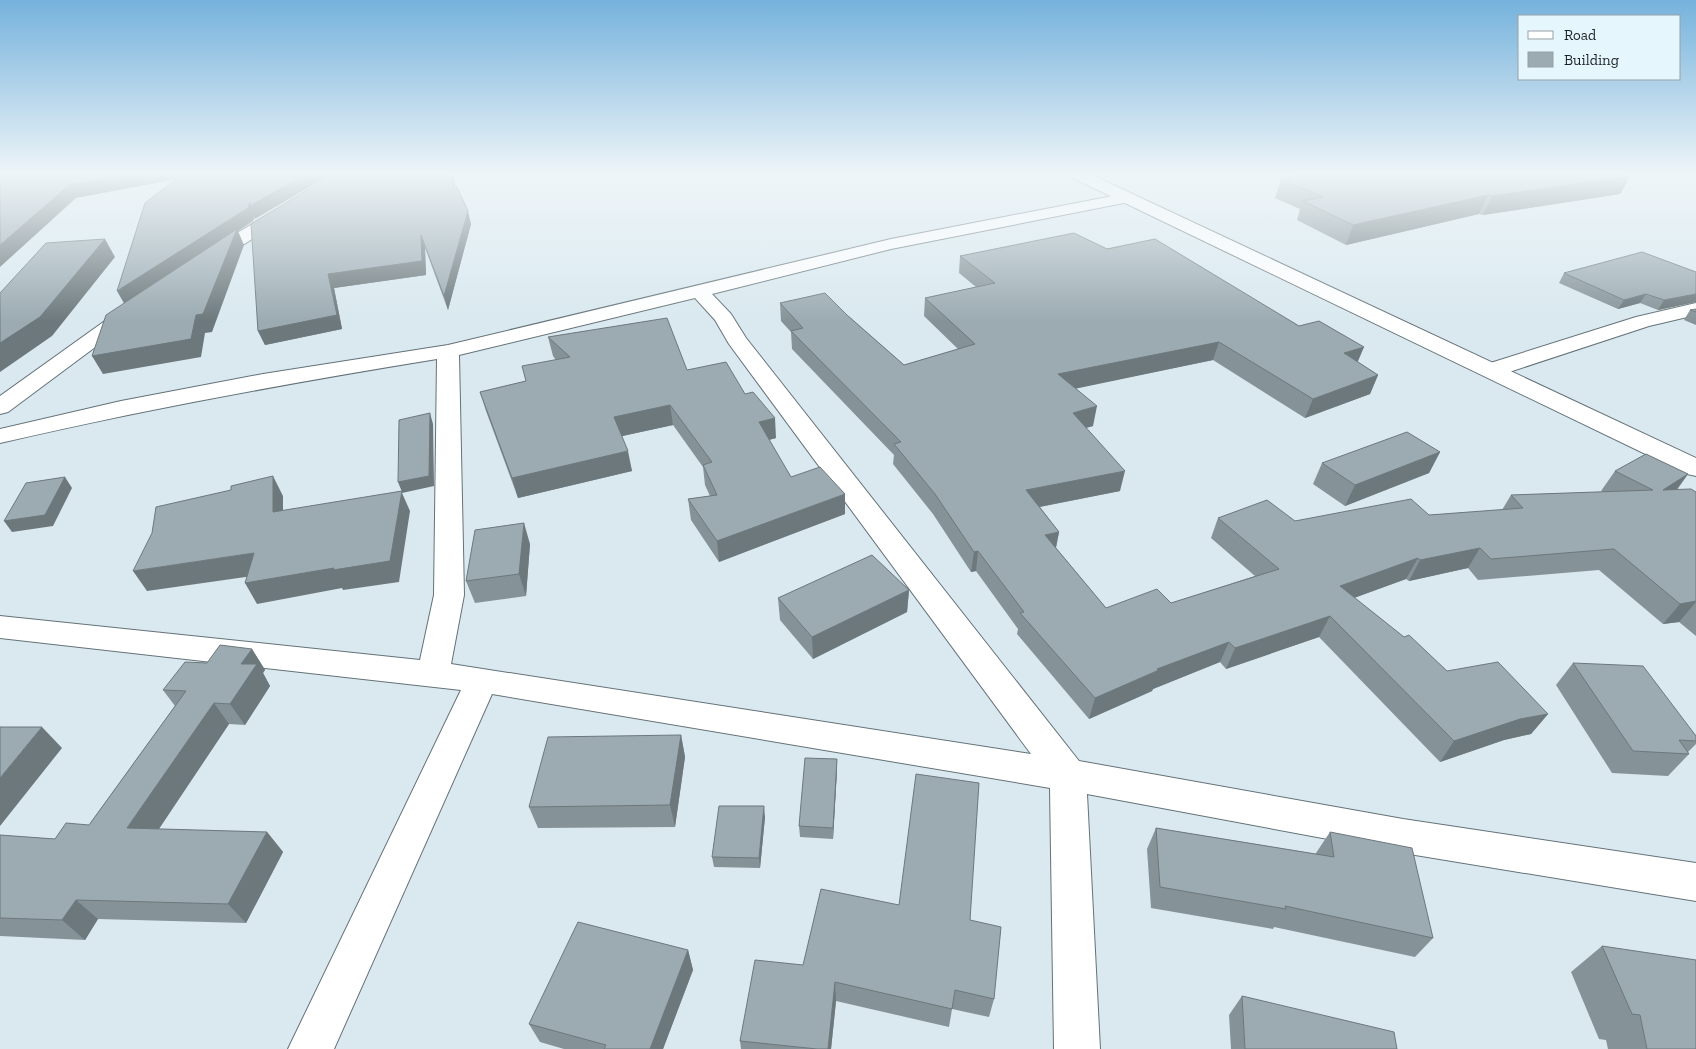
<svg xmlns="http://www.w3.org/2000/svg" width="1696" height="1049" font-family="'Zilla Slab',serif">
<rect width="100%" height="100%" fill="#d9e9ef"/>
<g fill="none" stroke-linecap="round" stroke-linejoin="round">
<g stroke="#647278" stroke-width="2">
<path id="minor" d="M 334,175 L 353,175 L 216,262 L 202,262 L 200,258 L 202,254 Z
M 1128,193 L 1134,195 L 1136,198 L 1134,201 L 891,249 L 712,294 L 731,314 L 746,338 L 1079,761 L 1403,819 L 1696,863 L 1696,901 L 1403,853 L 1087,794 L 1100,1049 L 1054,1049 L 1050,788 L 492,694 L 334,1049 L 288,1049 L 461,690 L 0,638 L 0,616 L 420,660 L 434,595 L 437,359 C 290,383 145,409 0,443 L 0,429 L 121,401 L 263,374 L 448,345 L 891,239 ZM 695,298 L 715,320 L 729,344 L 1031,754 L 451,664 L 464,595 L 459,355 Z
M 1696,303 L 1696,315 L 1649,326 L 1500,375 L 1492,377 L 1484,375 L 1481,370 L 1484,365 L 1636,317 Z
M 130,306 L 137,308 L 140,312 L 137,316 L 8,412 L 0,414 L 0,396 L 123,308 Z"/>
</g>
<g stroke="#647278" stroke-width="2">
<path id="tertiary" d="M 1071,175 L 1092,175 L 1696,458 L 1696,476 L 1687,474 L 1073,178 Z"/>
</g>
<use href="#minor" fill="#fff" fill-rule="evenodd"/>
<use href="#tertiary" fill="#fff" fill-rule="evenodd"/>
</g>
<path fill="#859398" d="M 332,175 L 453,175 L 455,187 L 471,224 L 448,310 L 425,248 L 426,275 L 334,288 L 342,329 L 265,345 L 258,331 Z
M 1630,176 L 1620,194 L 1483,215 L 1479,214 L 1346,245 L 1297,220 L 1300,209 L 1275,198 L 1281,179 Z
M 1107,249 L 1358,362 L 1378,375 L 1370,394 L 1305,418 L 1213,360 L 1076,388 L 1093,426 L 1086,428 L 1120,491 L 1040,507 L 1059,532 L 1056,548 L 1106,608 L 1171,603 L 1255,576 L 1211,538 L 1218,518 L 1295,521 L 1429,515 L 1502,510 L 1511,495 L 1603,492 L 1601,491 L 1615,471 L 1688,474 L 1677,490 L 1696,492 L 1696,636 L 1679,622 L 1663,624 L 1599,570 L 1478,580 L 1468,568 L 1409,581 L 1406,579 L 1354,598 L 1447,671 L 1548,714 L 1531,734 L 1504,740 L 1440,762 L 1319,637 L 1226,669 L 1220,662 L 1153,689 L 1152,691 L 1089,719 L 1017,634 L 1018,629 L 976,571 L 971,572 L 933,514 L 893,464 L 894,455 L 792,349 L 791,332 L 781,321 L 780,303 L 847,315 L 904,365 L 958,349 L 924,316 L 925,298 L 976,287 L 959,273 L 960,256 Z
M 1696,272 L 1696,302 L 1658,310 L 1640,303 L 1618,309 L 1559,283 L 1564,273 Z
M 1696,309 L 1696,325 L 1684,320 L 1690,310 Z
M 548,337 L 687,370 L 745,394 L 776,438 L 769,440 L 791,477 L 845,514 L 719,562 L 691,520 L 688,499 L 710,496 L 705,485 L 703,467 L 673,425 L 622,436 L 632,471 L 518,498 L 486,411 L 480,392 L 526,381 L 556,360 L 553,356 Z
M 1440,452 L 1429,473 L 1345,506 L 1313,484 L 1322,463 Z
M 530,544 L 526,596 L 475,603 L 466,581 Z
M 909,590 L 907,612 L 813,659 L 780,620 L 778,598 Z
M 252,649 L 265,670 L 263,673 L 270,686 L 245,725 L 229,724 L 159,829 L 267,832 L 283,852 L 246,923 L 98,919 L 85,940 L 0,936 L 0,835 L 55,839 L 89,825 L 175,706 L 163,690 L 207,663 Z
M 1573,663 L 1696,736 L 1696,744 L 1688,752 L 1689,754 L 1668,776 L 1612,773 L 1556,685 Z
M 681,735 L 685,757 L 675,827 L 538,828 L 529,807 Z
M 837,759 L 837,770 L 833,839 L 800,837 L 799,826 Z
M 765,817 L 760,868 L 714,867 L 712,857 Z
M 1156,828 L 1316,854 L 1316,853 L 1330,832 L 1433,938 L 1415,957 L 1274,927 L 1273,929 L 1151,908 L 1147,849 Z
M 970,920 L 994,999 L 989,1017 L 952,1009 L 949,1027 L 836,1001 L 831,1049 L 741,1049 L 740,1041 L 803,965 Z
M 1602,946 L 1696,1049 L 1608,1049 L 1606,1040 L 1599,1039 L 1571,972 Z
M 688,950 L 693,970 L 663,1049 L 564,1049 L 540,1042 L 529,1024 Z
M 1242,996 L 1397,1049 L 1231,1049 L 1229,1015 Z"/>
<path fill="#6c787c" d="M 126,175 L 199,175 L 76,198 L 0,267 L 0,245 L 69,185 Z
M 304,175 L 330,175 L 255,219 L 255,217 L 253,221 L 238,231 L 244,245 L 212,332 L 205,333 L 201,357 L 103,374 L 92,356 L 196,315 L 125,305 L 117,291 L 250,202 Z
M 452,175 L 453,175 L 457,200 L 454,187 Z
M 1630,176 L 1620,194 L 1483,215 L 1492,196 Z
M 1488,195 L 1479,214 L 1346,245 L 1353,225 Z
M 468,211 L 471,224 L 448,310 L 444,296 Z
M 421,235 L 425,248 L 426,275 L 334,288 L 342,329 L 265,345 L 258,331 L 328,274 Z
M 105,239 L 115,257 L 52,336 L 0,372 L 0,343 Z
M 1646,294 L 1640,303 L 1618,309 L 1624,300 Z
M 1696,294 L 1696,302 L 1658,310 L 1664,300 Z
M 1219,342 L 1213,360 L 1055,393 L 1058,374 Z
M 1364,347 L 1356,366 L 1344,353 Z
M 1378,375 L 1370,394 L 1305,418 L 1313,399 Z
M 670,405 L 673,425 L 618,437 L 614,417 Z
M 1097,406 L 1093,426 L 1070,432 L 1073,413 Z
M 430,413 L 433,424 L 434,486 L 402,493 L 410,511 L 399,582 L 343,590 L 342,588 L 257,604 L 245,583 L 402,492 L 398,482 Z
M 775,418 L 776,438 L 761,442 L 759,422 Z
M 628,451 L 632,471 L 518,498 L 512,478 Z
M 1440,452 L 1429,473 L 1345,506 L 1355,485 Z
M 1125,471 L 1120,491 L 1023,510 L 1026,490 Z
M 1688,474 L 1673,494 L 1663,490 Z
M 273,476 L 283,496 L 283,532 L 273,512 Z
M 65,477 L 72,488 L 53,526 L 12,532 L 4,521 Z
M 845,494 L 845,514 L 719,562 L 717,541 Z
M 524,523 L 530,544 L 526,596 L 519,574 Z
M 1059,532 L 1055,552 L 1045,535 Z
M 1480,548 L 1468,568 L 1409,581 L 1420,560 Z
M 978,551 L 976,571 L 971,572 L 974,552 Z
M 254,553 L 266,574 L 147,591 L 133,571 Z
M 1418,558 L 1406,579 L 1329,607 L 1340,586 Z
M 909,590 L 907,612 L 813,659 L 812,637 Z
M 1696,601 L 1696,602 L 1679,622 L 1663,624 L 1680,604 Z
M 1330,616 L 1319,637 L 1226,669 L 1235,648 Z
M 1229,642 L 1220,662 L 1153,689 L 1152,691 L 1089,719 L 1095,698 L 1157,669 Z
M 252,649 L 265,670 L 263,673 L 270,686 L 245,725 L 230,704 L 241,664 Z
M 214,703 L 229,724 L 146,848 L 127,828 Z
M 1548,714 L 1531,734 L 1504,740 L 1440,762 L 1454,741 L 1520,719 Z
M 42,727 L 62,748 L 0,826 L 0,778 Z
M 681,735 L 685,757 L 675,827 L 670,805 Z
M 837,759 L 837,770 L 833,839 L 833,828 Z
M 764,806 L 765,817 L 760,868 L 759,858 Z
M 267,832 L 283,852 L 246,923 L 228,904 Z
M 76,900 L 98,919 L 85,940 L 62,920 Z
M 688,950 L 693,970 L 663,1049 L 650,1049 Z
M 835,982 L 836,1001 L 831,1049 L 828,1049 Z"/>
<path fill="#9babb1" stroke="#6c787c" d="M 0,175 L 126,175 L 69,185 L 0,245 Z
M 181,175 L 304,175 L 250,206 L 250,202 L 248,208 L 117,291 L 145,203 Z
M 332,175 L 452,175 L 454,187 L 457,187 L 468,211 L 444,296 L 421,235 L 422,261 L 328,274 L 337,315 L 258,331 L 251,224 Z
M 1296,175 L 1629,175 L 1630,176 L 1492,196 L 1488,195 L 1353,225 L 1303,201 L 1323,197 L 1281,179 Z
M 237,229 L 203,314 L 196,315 L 191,339 L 92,356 L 106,315 Z
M 1074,233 L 1107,249 L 1155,239 L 1299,326 L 1319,321 L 1364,347 L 1344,353 L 1378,375 L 1313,399 L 1219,342 L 1058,374 L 1097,406 L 1073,413 L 1125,471 L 1026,490 L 1059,532 L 1045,535 L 1106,608 L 1157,589 L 1171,603 L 1279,569 L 1218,518 L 1267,500 L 1295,521 L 1411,499 L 1429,515 L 1523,508 L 1511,495 L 1653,490 L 1615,471 L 1646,454 L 1688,474 L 1663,490 L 1691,489 L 1696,492 L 1696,601 L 1680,604 L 1614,549 L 1491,559 L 1480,548 L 1420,560 L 1418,558 L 1340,586 L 1404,637 L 1409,635 L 1447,671 L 1498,662 L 1548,714 L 1520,719 L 1454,741 L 1330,616 L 1235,648 L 1229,642 L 1157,669 L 1159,670 L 1095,698 L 1020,613 L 1024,612 L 978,551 L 974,552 L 935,494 L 894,444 L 901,442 L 791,331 L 803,328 L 780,303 L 825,293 L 847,315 L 904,365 L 975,344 L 925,298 L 995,283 L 960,256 Z
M 105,239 L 40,317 L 0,343 L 0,293 L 46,243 Z
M 1642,252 L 1696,272 L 1696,294 L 1664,300 L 1646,294 L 1624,300 L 1564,273 Z
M 1696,309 L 1696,312 L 1690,310 Z
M 667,318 L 687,370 L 726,362 L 745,394 L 753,392 L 775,418 L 759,422 L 791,477 L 820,467 L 845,494 L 717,541 L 688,499 L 717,495 L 703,465 L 712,462 L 670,405 L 614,417 L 628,451 L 512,478 L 480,392 L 526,381 L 522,366 L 570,357 L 548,337 Z
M 430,413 L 429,476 L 398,482 L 399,420 Z
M 1407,432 L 1440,452 L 1355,485 L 1322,463 Z
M 273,476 L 273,512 L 402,491 L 390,561 L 333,570 L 334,568 L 245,583 L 254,553 L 133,571 L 152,533 L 156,507 L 231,490 L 231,486 Z
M 65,477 L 45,515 L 4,521 L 26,483 Z
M 524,523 L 519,574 L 466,581 L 475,530 Z
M 872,555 L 909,590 L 812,637 L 778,598 Z
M 220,645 L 252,649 L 241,664 L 257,664 L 230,704 L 214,703 L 127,828 L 267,832 L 228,904 L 76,900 L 62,920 L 0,918 L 0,835 L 55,839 L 66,823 L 89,825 L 186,691 L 163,690 L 185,662 L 207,663 Z
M 1573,663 L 1643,666 L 1696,736 L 1696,741 L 1679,740 L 1689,754 L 1633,751 Z
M 0,727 L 42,727 L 0,778 Z
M 681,735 L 670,805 L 529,807 L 548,737 Z
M 805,758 L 837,759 L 833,828 L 799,826 Z
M 916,774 L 979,783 L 970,920 L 1001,927 L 994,999 L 955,990 L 952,1009 L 835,982 L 828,1049 L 817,1049 L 740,1041 L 755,960 L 803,965 L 821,889 L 899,905 Z
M 719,806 L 764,806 L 759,858 L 712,857 Z
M 1156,828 L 1334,857 L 1330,832 L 1412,848 L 1433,938 L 1285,906 L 1286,909 L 1160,887 Z
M 578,922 L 688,950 L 650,1049 L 604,1049 L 606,1045 L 529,1024 Z
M 1602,946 L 1696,960 L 1696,1049 L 1647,1049 L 1640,1015 L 1632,1014 Z
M 1242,996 L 1394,1032 L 1397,1049 L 1245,1049 Z"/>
<linearGradient id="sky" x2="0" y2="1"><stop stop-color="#75b2dc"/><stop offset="0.54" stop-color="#eef5f8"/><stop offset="1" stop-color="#eef5f8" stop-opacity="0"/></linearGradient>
<rect width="1696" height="322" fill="url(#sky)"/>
<rect x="1518" y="15" width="162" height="65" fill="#e6f6fd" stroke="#96a1a7"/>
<rect x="1528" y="31" width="25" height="8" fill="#ffffff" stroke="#96a1a7"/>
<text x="1564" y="40" font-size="15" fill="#1d2225">Road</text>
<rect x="1528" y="52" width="25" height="15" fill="#9babb1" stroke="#96a1a7"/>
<text x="1564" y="65" font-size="15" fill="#1d2225">Building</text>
</svg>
